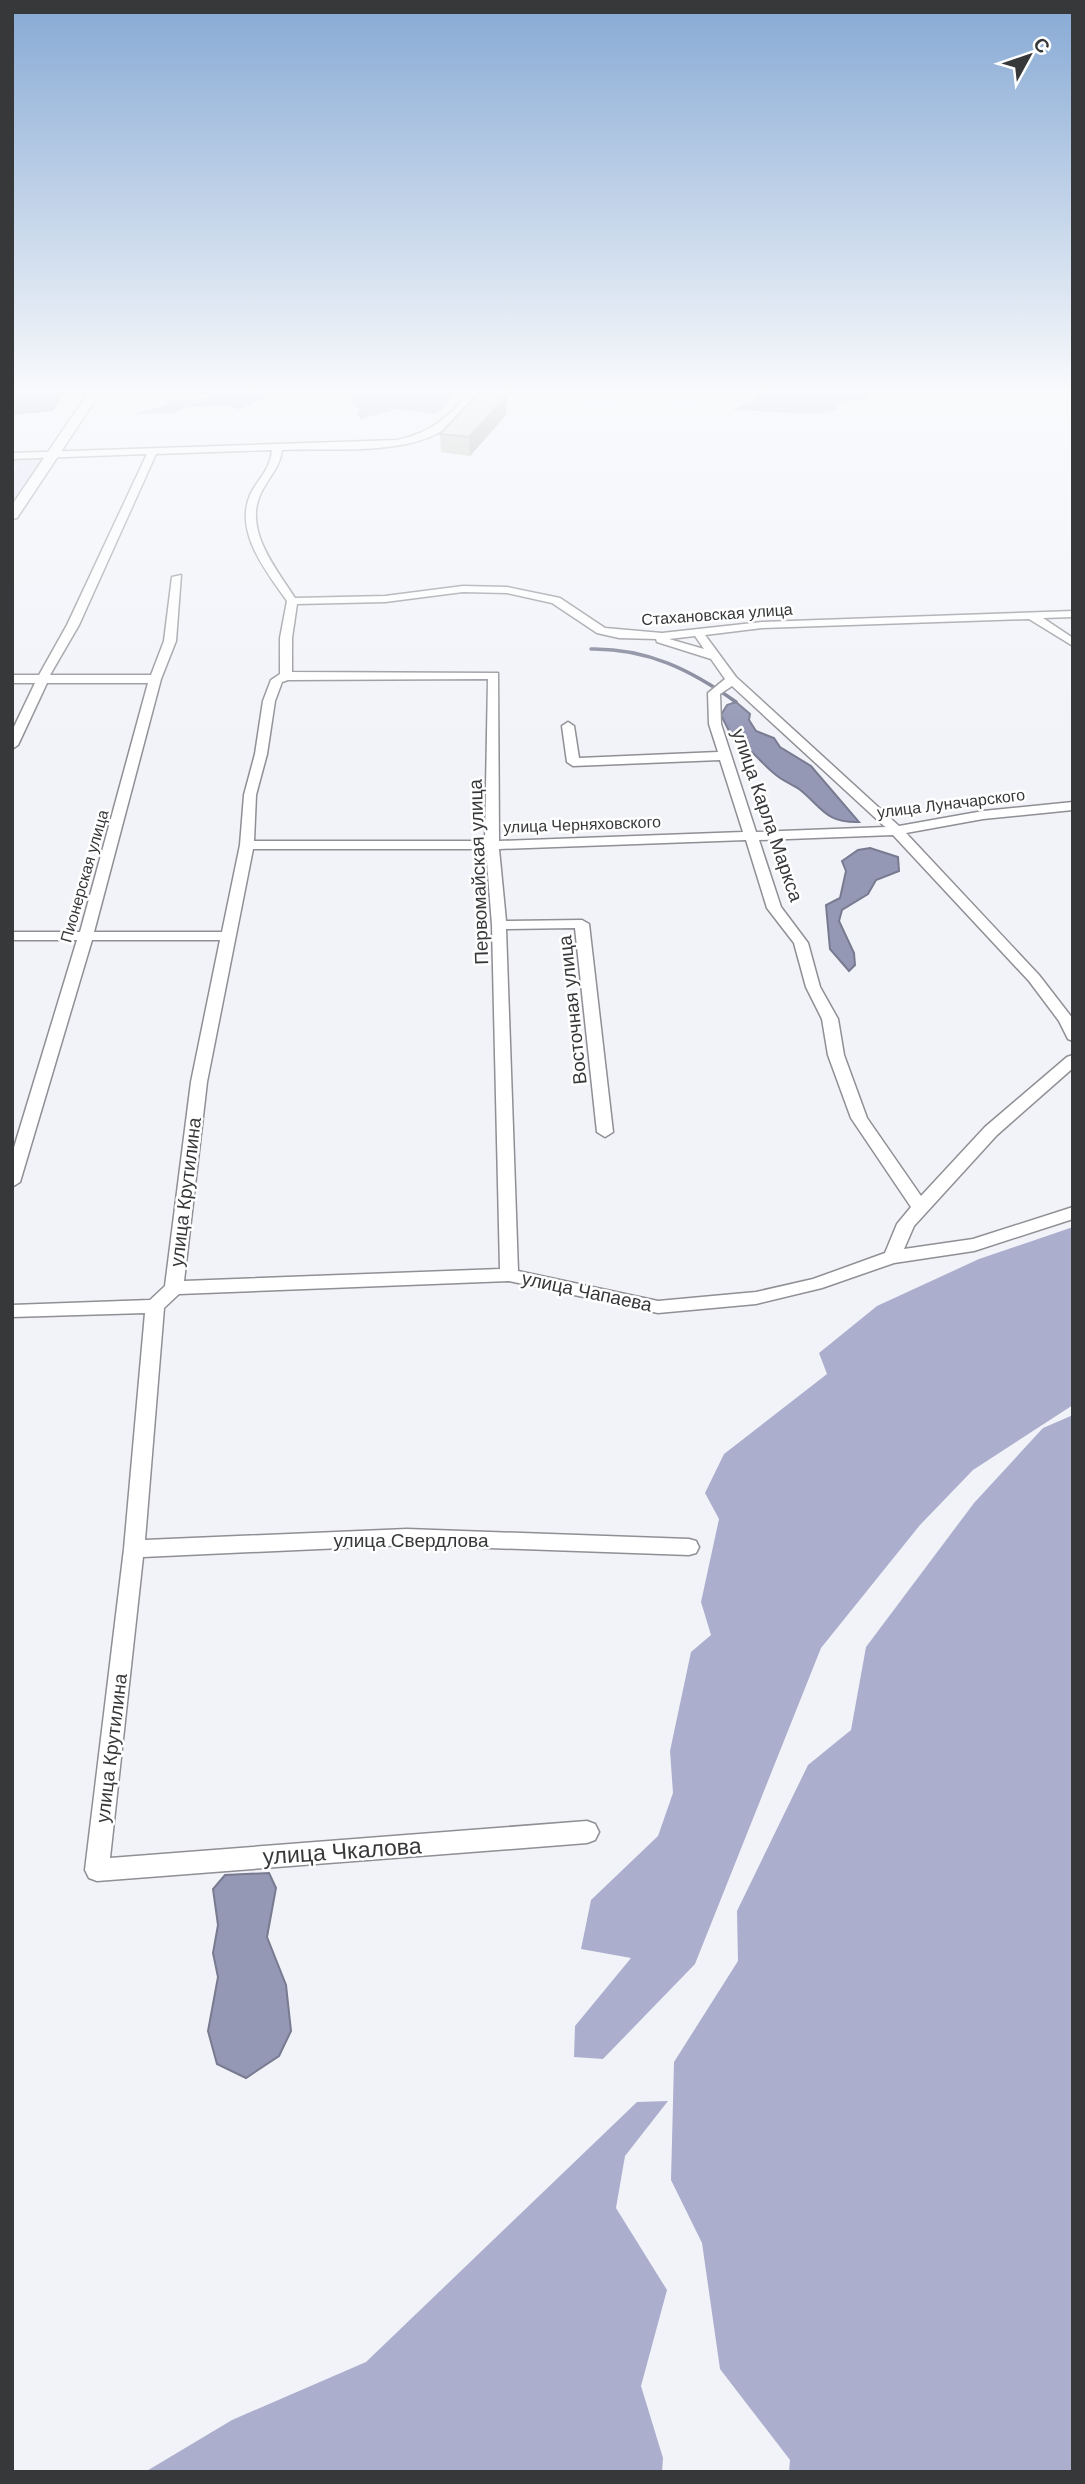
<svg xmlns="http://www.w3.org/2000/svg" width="1085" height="2484" font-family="'DM Sans',sans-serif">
<rect width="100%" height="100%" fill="#f2f3f9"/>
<path fill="#dddff4" d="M 512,390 L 629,390 L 617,407 L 561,401 L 565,395 Z
M 645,390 L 715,390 L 710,399 C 691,408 664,405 645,396 Z
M 54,453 L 12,507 L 12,475 L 18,465 L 12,465 L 12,456 Z"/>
<path fill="#abafcd" d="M 206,390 L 250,390 L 250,394 L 267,390 L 299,390 L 262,399 L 239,410 L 230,406 L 189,407 L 173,413 L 132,414 L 165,406 L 169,401 L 217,398 L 200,393 Z
M 329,390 L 457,390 L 442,410 L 435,414 L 397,409 L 361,419 L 357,415 L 359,409 L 350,399 Z
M 759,390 L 871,390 L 872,392 L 866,400 L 851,400 L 835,404 L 837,409 L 815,414 L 732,410 L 754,399 Z
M 1073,1227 L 1073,1405 L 973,1470 L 920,1525 L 821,1648 L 695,1964 L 603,2059 L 574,2057 L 575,2026 L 631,1958 L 581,1949 L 591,1900 L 658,1836 L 673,1793 L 670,1751 L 691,1652 L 711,1635 L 701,1602 L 719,1519 L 705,1493 L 724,1454 L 827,1374 L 819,1353 L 877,1306 L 979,1259 Z
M 1073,1415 L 1073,2472 L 789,2472 L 790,2460 L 720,2369 L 702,2243 L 671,2180 L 674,2062 L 738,1961 L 737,1911 L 808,1765 L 851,1730 L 866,1647 L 974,1503 L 1043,1428 Z
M 668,2101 L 625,2156 L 616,2208 L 667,2290 L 641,2386 L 663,2458 L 662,2472 L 145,2472 L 232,2420 L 366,2362 L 637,2102 Z"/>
<path fill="#9498b5" stroke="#787b90" stroke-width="2" d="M 12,390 L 65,390 L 52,410 L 12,414 Z
M 736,702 L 750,714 L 749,720 L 756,731 L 774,738 L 780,747 L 811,766 L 859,822 C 825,823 822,807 799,789 C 792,784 783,781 776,775 C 760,763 754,749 734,741 L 721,715 L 727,705 Z
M 870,848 L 898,857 L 899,871 L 876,880 L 868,894 L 842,910 L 839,921 L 854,953 L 855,965 L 849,971 L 830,949 L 826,905 L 840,898 L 846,871 L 842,861 L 858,850 Z
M 269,1873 L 276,1888 L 267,1937 L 286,1985 L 291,2031 L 279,2056 L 246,2078 L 217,2064 L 208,2031 L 218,1977 L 213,1953 L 218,1925 L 213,1889 L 225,1875 Z"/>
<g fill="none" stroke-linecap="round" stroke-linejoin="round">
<path stroke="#787b90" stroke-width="3.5" d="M 591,649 C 647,648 691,670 736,702"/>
<g stroke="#8f8f95" stroke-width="3">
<path id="minor" d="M 471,390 L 480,390 C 469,406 456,423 438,433 C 398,455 327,448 282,450 C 280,466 271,475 263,489 C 241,527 275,567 295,598 L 385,596 L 463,586 L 507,587 L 560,598 L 605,628 L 662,633 L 762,622 L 1073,611 L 1073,617 L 1043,618 L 1073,638 L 1073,646 L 1029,619 L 762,628 L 705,635 L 736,677 L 899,826 L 983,811 L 1073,802 L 1073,810 L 983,819 L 906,833 L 1039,975 L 1073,1019 L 1073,1041 L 1068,1039 L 1059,1021 L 1029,981 L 893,835 L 759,840 L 781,907 L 808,943 L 820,987 L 838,1019 L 844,1055 L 867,1118 L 921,1196 L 985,1127 L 1067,1057 L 1073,1055 L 1073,1068 L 997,1135 L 914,1226 L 904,1249 L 973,1239 L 1073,1207 L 1073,1219 L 974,1251 L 894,1263 L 822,1288 L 756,1304 L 658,1313 L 509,1281 L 179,1294 L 164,1308 L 145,1540 L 407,1529 L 689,1539 L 696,1541 L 699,1547 L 696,1553 L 689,1555 L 407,1545 L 143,1557 L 110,1858 L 587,1821 L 595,1824 L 599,1832 L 595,1840 L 587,1843 L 97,1881 L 89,1878 L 85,1870 L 124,1549 L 145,1313 L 12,1317 L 12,1305 L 150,1300 L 165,1286 L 191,1082 L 220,940 L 92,940 L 20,1182 L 12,1187 L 12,1154 L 77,940 L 12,940 L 12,932 L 80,932 L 148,683 L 47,683 L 18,745 L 12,749 L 12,731 L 35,683 L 12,683 L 12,675 L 39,675 L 67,625 L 147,454 L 12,459 L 12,453 L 397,440 C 431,433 450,416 471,390 ZM 272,450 C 271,468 259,478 251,493 C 233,531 266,571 287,601 L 280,638 L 280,674 L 271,680 L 263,701 L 255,754 L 244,795 L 240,845 L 222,932 L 94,932 L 161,679 L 176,641 L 181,575 L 172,577 L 164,641 L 151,675 L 50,675 L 79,625 L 156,454 ZM 463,592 L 507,593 L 552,603 L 597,633 L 619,638 L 656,639 L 657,642 L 711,659 L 725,679 L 708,693 L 709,724 L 718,752 L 579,758 L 574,726 L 568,722 L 562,726 L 567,762 L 573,766 L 720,760 L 743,832 L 499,841 L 498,673 L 292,672 L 292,638 L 297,604 L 385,602 ZM 695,636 L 704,649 L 669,639 ZM 488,679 L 485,841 L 254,841 L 256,795 L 267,754 L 275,701 L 282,682 L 288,680 ZM 732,686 L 884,826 L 886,827 L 756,832 L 721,724 L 720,694 ZM 746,840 L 767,908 L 794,943 L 806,987 L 822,1019 L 828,1055 L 851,1118 L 911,1207 L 897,1224 L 885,1253 L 813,1279 L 756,1292 L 658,1301 L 518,1271 L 506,929 L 575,928 L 597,1132 L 605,1137 L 613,1132 L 589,924 L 582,920 L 506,921 L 499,849 ZM 253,849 L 486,849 L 492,925 L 500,1269 L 184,1281 L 207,1082 Z"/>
</g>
<g stroke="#8f8f95" stroke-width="3">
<path id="major" d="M 90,390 L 102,390 L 17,518 L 12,519 L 12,505 Z"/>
</g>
<use href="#minor" fill="#fff" fill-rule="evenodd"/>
<use href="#major" fill="#fff" fill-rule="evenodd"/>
</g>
<path fill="#bdbbb5" d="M 506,397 L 506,415 L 470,456 L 441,452 L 440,434 Z"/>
<path fill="#9a9894" d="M 506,397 L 506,415 L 470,456 L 469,437 Z"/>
<path fill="#dcd9d3" stroke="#9a9894" stroke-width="2" d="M 478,394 L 506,397 L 469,437 L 440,434 Z"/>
<linearGradient id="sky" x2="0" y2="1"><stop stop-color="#86a9d4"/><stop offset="0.53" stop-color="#f9fafc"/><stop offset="1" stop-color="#f9fafc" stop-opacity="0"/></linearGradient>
<rect width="1085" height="738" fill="url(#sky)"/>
<g text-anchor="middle" stroke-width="5" stroke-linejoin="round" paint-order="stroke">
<g font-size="16" fill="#37383a" stroke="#fff">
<text transform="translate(717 614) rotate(-4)" y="6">Стахановская улица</text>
<text transform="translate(951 803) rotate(-7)" y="6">улица Луначарского</text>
<text transform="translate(582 824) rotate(-2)" y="6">улица Черняховского</text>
<text transform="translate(84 876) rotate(-74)" y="6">Пионерская улица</text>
</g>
<g font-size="19" fill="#37383a" stroke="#fff">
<text transform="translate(768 815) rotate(71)" y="7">улица Карла Маркса</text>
<text transform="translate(478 872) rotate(-92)" y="7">Первомайская улица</text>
<text transform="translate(572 1010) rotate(-96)" y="7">Восточная улица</text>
<text transform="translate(185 1192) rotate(-83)" y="7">улица Крутилина</text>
<text transform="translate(587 1291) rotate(12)" y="7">улица Чапаева</text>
<text x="411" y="1547">улица Свердлова</text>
<text transform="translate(111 1748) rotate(-83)" y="7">улица Крутилина</text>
</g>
<g font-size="23" fill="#37383a" stroke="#fff">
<text transform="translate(342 1851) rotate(-4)" y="8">улица Чкалова</text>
</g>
</g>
<rect width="1085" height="2484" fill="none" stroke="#37383a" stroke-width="28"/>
<g transform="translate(1029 56) rotate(50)" stroke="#ffffff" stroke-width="5" paint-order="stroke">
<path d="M0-5L12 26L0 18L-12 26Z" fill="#37383a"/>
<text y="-10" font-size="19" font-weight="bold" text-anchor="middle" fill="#37383a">С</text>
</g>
</svg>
